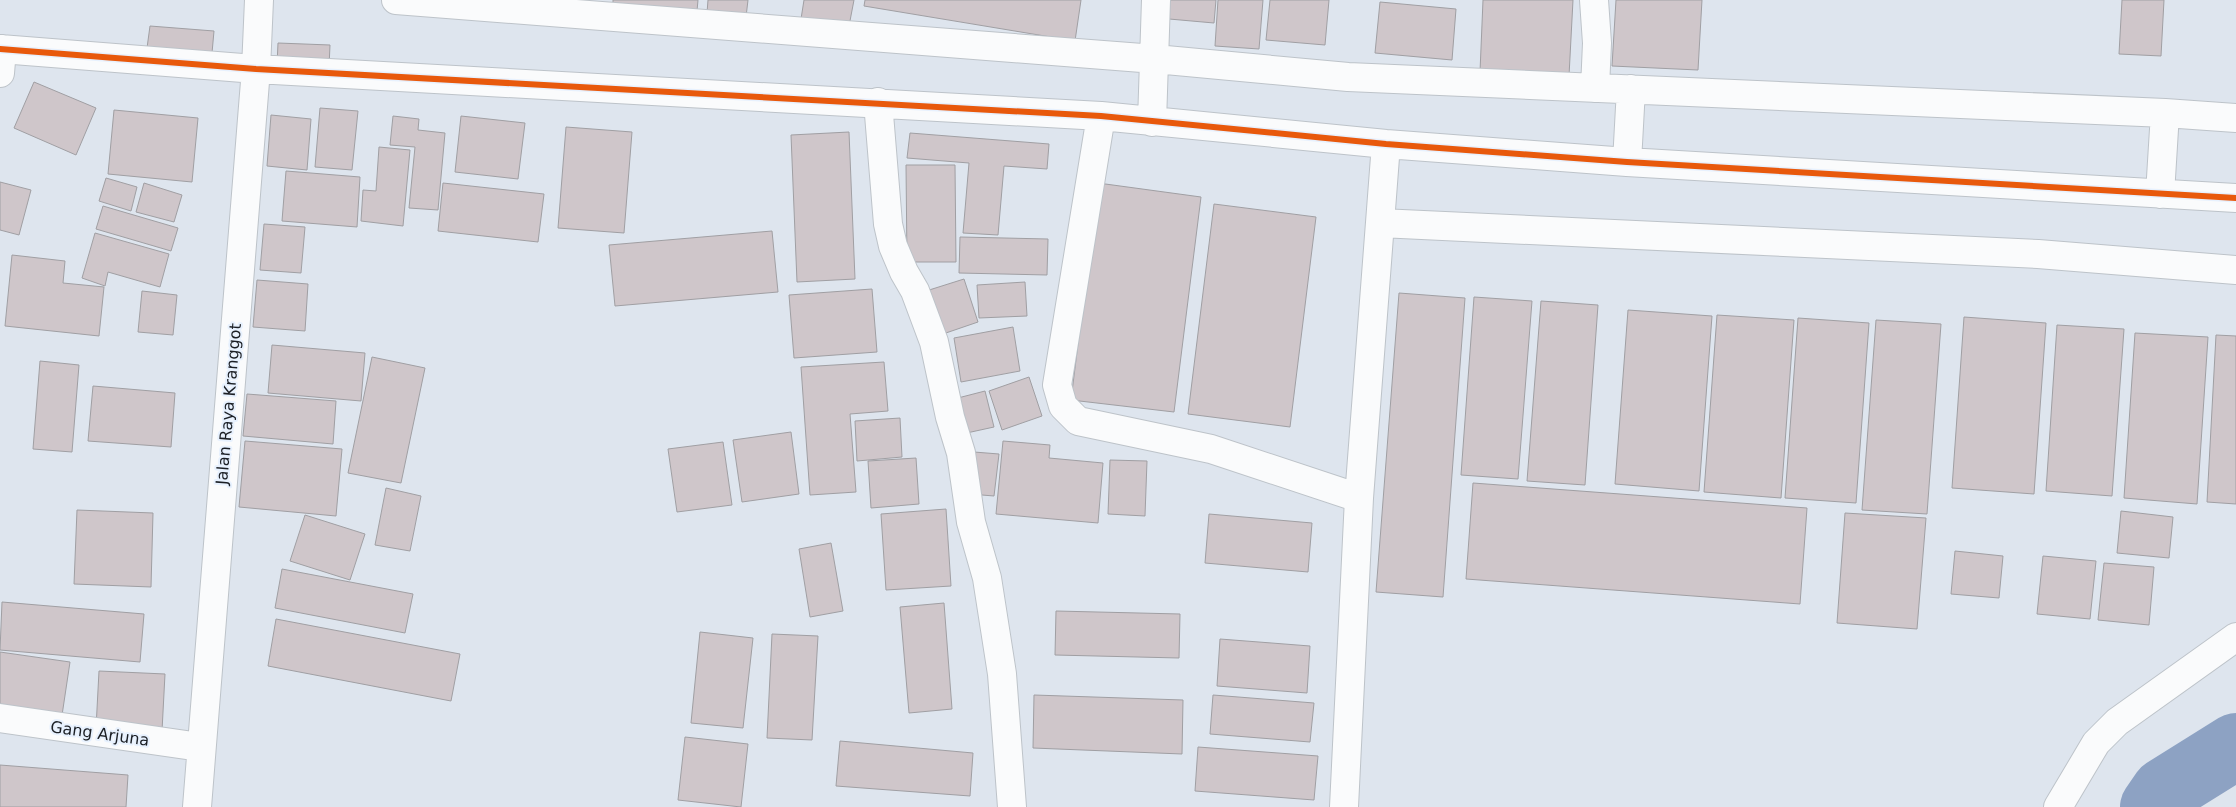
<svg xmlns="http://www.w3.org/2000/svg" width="2236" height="807" font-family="'DejaVu Sans',sans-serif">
<rect width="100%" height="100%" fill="#dee5ee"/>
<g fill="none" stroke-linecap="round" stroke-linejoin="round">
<path stroke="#8da2c3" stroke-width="66" d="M 2153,807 L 2164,791 L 2236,746"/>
</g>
<path fill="#cfc6ca" stroke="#a09fa3" d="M 613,0 L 698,0 L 697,11 L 613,4 Z
M 708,0 L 748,0 L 746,17 L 707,13 Z
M 804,0 L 854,0 L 849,26 L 801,19 Z
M 865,0 L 1081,0 L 1075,41 L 864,6 Z
M 1160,0 L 1216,0 L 1214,23 L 1158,18 Z
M 1218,0 L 1263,0 L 1259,49 L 1215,46 Z
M 1270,0 L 1329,0 L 1325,45 L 1266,40 Z
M 1483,0 L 1573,0 L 1569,76 L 1480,72 Z
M 1616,0 L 1702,0 L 1698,70 L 1612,66 Z
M 2122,0 L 2164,0 L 2161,56 L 2119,54 Z
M 1380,2 L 1456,9 L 1452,60 L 1375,53 Z
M 150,26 L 214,31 L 212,53 L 147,48 Z
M 278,43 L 330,45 L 329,67 L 277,65 Z
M 34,82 L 96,108 L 76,155 L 14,128 Z
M 320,108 L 358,111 L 352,170 L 315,167 Z
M 114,110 L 198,118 L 192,182 L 108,174 Z
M 271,115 L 311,119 L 307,170 L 267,166 Z
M 393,116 L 419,119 L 418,130 L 445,133 L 438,210 L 409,208 L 415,147 L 390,145 Z
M 461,116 L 525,123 L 518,179 L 455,172 Z
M 566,127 L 632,132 L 624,233 L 558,228 Z
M 849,132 L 855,279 L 797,282 L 791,135 Z
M 910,133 L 1049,144 L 1047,169 L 1004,166 L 998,235 L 963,233 L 969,163 L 907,158 Z
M 379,147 L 410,150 L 403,226 L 361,221 L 363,190 L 376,191 Z
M 906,165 L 955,165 L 956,262 L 907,262 Z
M 286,171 L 360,177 L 357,227 L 282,221 Z
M 106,178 L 137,187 L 131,211 L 99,201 Z
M 0,182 L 31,190 L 19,235 L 0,230 Z
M 144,183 L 182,195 L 174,222 L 136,212 Z
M 443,183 L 544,194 L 538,242 L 438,231 Z
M 1098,183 L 1201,197 L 1174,412 L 1071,400 Z
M 1214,204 L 1316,217 L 1290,427 L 1188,414 Z
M 103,206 L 178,228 L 171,251 L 96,229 Z
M 264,224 L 305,227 L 301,273 L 260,270 Z
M 772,231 L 778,292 L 615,306 L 609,245 Z
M 95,233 L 169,254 L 160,287 L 108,272 L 105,286 L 82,278 Z
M 960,237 L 1048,239 L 1047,275 L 959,273 Z
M 12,255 L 65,261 L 63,283 L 104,287 L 99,336 L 5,326 Z
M 964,279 L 978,322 L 940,335 L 926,291 Z
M 257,280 L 308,284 L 305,331 L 253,327 Z
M 1025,282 L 1027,316 L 979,318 L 977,285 Z
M 872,289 L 877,352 L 794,358 L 789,295 Z
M 142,291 L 177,295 L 173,335 L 138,332 Z
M 1399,293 L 1465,298 L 1443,597 L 1376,592 Z
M 1474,297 L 1532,301 L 1518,479 L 1461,475 Z
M 1541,301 L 1598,305 L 1585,485 L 1527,481 Z
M 1628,310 L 1712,316 L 1699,491 L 1615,484 Z
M 1717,315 L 1794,320 L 1781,498 L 1704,492 Z
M 1964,317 L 2046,323 L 2034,494 L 1952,488 Z
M 1798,318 L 1869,323 L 1856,503 L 1785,498 Z
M 1876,320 L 1941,324 L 1927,514 L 1862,510 Z
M 2057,325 L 2124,329 L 2112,496 L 2046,491 Z
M 1013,327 L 1020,371 L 961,382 L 954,338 Z
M 2135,333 L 2208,337 L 2197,504 L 2124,498 Z
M 2216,335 L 2236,336 L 2236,504 L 2207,502 Z
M 272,345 L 365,353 L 361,401 L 268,393 Z
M 372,357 L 425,368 L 401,483 L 348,473 Z
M 40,361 L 79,365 L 72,452 L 33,449 Z
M 884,362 L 888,411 L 850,414 L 856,492 L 810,495 L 801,367 Z
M 1029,377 L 1042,416 L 1002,430 L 989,391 Z
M 93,386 L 175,393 L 171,447 L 88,441 Z
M 985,391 L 994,427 L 962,434 L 954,399 Z
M 247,394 L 336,401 L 333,444 L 243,436 Z
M 900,418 L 902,457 L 857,461 L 855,421 Z
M 791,432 L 799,494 L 742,502 L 733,440 Z
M 245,441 L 342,449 L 336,516 L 239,507 Z
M 1003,441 L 1050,445 L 1049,458 L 1103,463 L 1098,523 L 996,514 Z
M 723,442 L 732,505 L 677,512 L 668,449 Z
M 974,452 L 999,454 L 994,496 L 970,494 Z
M 916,458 L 919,504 L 871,508 L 868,461 Z
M 1110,460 L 1147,461 L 1145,516 L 1108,514 Z
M 1473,483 L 1807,508 L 1800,604 L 1466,579 Z
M 386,488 L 421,496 L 410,551 L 375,545 Z
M 946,509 L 951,586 L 886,590 L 881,514 Z
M 77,510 L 153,513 L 151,587 L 74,584 Z
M 2121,511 L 2173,517 L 2169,558 L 2117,553 Z
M 1845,513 L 1926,518 L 1917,629 L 1837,623 Z
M 1209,514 L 1312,523 L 1308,572 L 1205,563 Z
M 305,515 L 365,534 L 350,580 L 290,561 Z
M 831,543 L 843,611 L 810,617 L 799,549 Z
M 1955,551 L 2003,556 L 1999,598 L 1951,594 Z
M 2043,556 L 2096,561 L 2090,619 L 2037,614 Z
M 2104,563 L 2154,567 L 2149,625 L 2098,620 Z
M 282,569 L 413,594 L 405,633 L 275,608 Z
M 2,602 L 144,614 L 140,662 L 0,650 Z
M 944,603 L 952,709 L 909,713 L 900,607 Z
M 1056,611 L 1180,614 L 1179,658 L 1055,655 Z
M 276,619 L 460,654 L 451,701 L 268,666 Z
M 700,632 L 753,638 L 743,728 L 691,723 Z
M 772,634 L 818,636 L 812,740 L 767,738 Z
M 1220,639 L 1310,646 L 1307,693 L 1217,686 Z
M 0,652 L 70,662 L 61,722 L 0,713 Z
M 99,671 L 165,674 L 162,731 L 96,728 Z
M 1034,695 L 1183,700 L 1182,754 L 1033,748 Z
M 1213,695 L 1314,703 L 1310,742 L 1210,734 Z
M 685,737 L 748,744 L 741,807 L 678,800 Z
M 840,741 L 973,753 L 970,796 L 836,786 Z
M 1198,747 L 1318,756 L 1314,800 L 1195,791 Z
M 0,765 L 128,775 L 126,807 L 0,807 Z"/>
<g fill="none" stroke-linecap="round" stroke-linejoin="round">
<g stroke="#bdc3c9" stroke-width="30">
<path id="minor" d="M 396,0 L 1155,59 L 1348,77 L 2165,113 L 2236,118
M 1594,0 L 1597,43 L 1595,88
M 0,49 L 256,69 L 1101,116 L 1386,144 L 1627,162 L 2236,198
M 0,73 L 2,49
M 878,102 L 888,224 L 893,246 L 904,272 L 915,291 L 934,342 L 950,417 L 961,453 L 971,522 L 987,578 L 1002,674 L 1012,807
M 1101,116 L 1057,385 L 1063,406 L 1078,421 L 1211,449 L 1359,498
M 1152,122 L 1156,0
M 1627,162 L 1631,89
M 2160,194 L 2165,113
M 1380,223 L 2038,254 L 2236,270
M 0,718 L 200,747
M 197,807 L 256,69 L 259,0
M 1344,807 L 1359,498 L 1386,144
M 2058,807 L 2096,743 L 2117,722 L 2236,637"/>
</g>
<use href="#minor" stroke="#fafbfc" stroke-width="28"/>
<g stroke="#e7f1fe" stroke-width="9">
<path id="cycleway" d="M 0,49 L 256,69 L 1101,116 L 1386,144 L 1627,162 L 2236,198"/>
</g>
<use href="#cycleway" stroke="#e8590c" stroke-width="6"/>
</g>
<g text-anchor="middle" stroke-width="4" stroke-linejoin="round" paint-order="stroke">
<g font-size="16" fill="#1b1f25" stroke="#e7f1fe">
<text transform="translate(228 404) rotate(-85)" y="6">Jalan Raya Kranggot</text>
<text transform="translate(100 733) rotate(8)" y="6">Gang Arjuna</text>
</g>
</g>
</svg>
